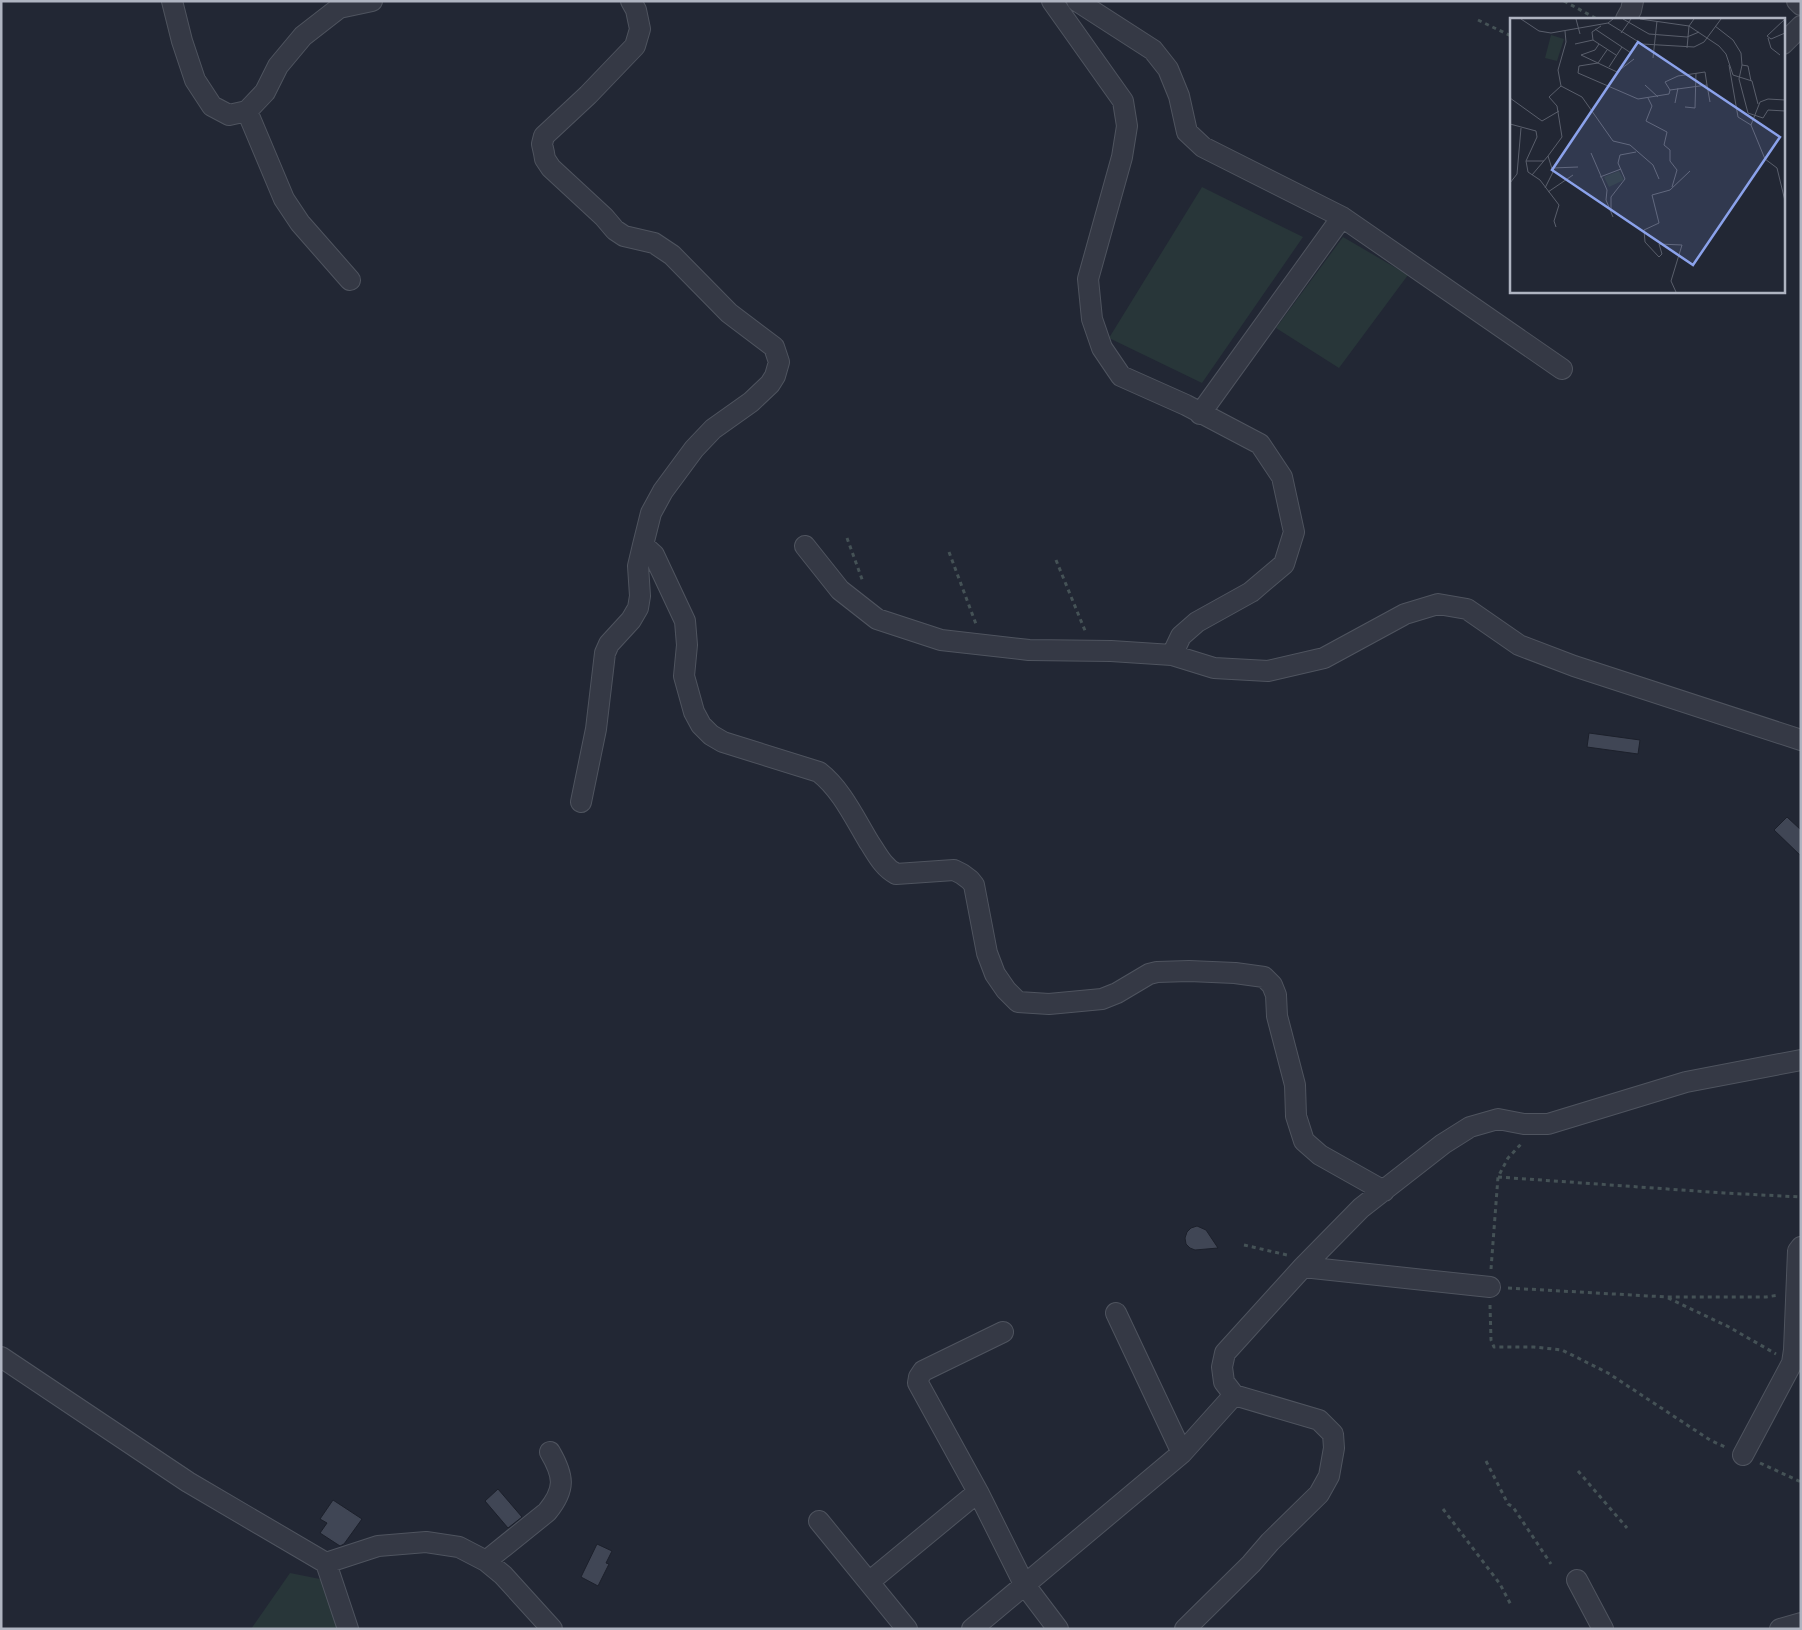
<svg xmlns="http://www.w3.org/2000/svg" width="1802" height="1630" font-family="'Work Sans',sans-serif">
<rect width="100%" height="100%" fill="#222734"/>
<path fill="#283639" d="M 1202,187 L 1303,237 L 1202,383 L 1109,338 Z
M 1343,237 L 1408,275 L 1339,368 L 1276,328 Z
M 290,1573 L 325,1580 L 339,1629 L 251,1629 Z"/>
<path fill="#404655" stroke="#1c202b" d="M 1589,733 L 1640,740 L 1638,754 L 1587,747 Z
M 1787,817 L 1801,830 L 1801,856 L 1774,830 Z
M 1197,1226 L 1206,1230 L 1218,1248 L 1195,1250 L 1190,1248 L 1186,1244 L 1185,1238 L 1187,1232 L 1191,1228 Z
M 498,1489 L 522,1517 L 508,1528 L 485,1501 Z
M 333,1500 L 362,1519 L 344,1544 L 340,1546 L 320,1533 L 327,1523 L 320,1519 Z
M 597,1544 L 612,1551 L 606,1563 L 609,1564 L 598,1586 L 581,1577 Z"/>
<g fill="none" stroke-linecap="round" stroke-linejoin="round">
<g stroke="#4f545f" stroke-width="22">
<path id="minor" d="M 172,1 L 182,41 L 195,80 L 212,106 L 229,115 L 247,111 L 265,92 L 278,66 L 303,36 L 339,8 L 372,1
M 1052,1 L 1123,101 L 1127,126 L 1122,157 L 1088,279 L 1092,319 L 1102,348 L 1121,376 L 1186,405 L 1260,444 L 1282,477 L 1294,532 L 1284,564 L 1251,592 L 1197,622 L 1181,636 L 1172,655
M 1077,1 L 1153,50 L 1168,69 L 1179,96 L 1187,132 L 1203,147 L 1342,217 L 1562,369
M 1797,1 L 1801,5
M 1626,19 L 1631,10 L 1633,1
M 1783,44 L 1801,26
M 247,111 L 284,199 L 300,223 L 350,280
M 1200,414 L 1342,217
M 643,545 L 654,555 L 685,621 L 687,645 L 684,676 L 694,712 L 701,725 L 711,735 L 723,742 L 819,772 C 841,789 854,817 869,842 C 877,854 883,867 896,874 L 954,870 L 962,874 L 970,880 L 974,885 L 987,953 L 995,974 L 1006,990 L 1018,1002 L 1049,1004 L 1102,999 L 1117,993 L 1149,974 L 1157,972 L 1189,971 L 1235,973 L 1264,977 L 1272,985 L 1276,995 L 1277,1016 L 1295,1085 L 1296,1116 L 1304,1141 L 1320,1155 L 1384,1191
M 805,546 L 840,590 L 877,619 L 941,640 L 1029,650 L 1111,651 L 1172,655 L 1214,668 L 1268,671 L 1324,658 L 1405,614 L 1438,604 L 1467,609 L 1519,645 L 1574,666 L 1801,740
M 581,802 L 596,729 L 605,653 L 609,644 L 631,620 L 638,608 L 640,596 L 638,566 L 643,545 L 651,513 L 663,491 L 694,449 L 713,429 L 751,402 L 770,384 L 775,376 L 779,362 L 774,347 L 729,313 L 672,255 L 654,243 L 624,236 L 615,230 L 604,217 L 551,168 L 545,159 L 544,153 L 542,144 L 544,136 L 588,95 L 635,46 L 640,29 L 636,10 L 631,1
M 1303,1267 L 1490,1287
M 1116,1313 L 1182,1453
M 1003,1332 L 923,1371 L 919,1377 L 918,1383 L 978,1492 L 1024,1584 L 1058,1629
M 1,1357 L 188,1482 L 326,1563 L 348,1629
M 1743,1455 L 1792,1363 L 1794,1350 L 1798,1251 L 1801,1247
M 819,1521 L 907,1629
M 486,1561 L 547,1512 C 566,1489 564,1476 550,1452
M 326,1563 L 378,1546 L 426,1542 L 459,1547 L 486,1561 L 503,1575 L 552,1629
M 1577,1580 L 1603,1629
M 869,1582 L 978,1492
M 972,1629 L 1182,1453 L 1234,1395
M 1185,1629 L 1251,1564 L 1270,1542 L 1319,1494 L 1329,1476 L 1334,1448 L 1333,1434 L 1319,1420 L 1234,1395 L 1224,1382 L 1222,1367 L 1225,1353 L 1303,1267 L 1361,1208 L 1443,1144 L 1470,1127 L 1498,1119 L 1524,1124 L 1548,1124 L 1686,1082 L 1801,1060
M 1780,1629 L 1801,1623"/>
</g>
<path stroke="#455256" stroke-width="3" stroke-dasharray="4 4" stroke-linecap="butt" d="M 1564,1 L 1597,19
M 1478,20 L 1511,36
M 847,538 L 863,582
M 949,552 L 976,624
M 1056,560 L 1086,633
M 1498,1177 L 1724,1193 L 1801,1197
M 1244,1245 L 1287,1255
M 1491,1269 L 1498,1177 L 1508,1158 L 1522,1143
M 1508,1288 L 1667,1297 L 1766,1297 L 1779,1295
M 1668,1298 L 1729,1327 L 1776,1354
M 1490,1305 L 1491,1340 L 1494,1347 L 1534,1347 L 1562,1350 L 1608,1373 L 1710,1440 L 1725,1447
M 1486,1461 L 1508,1504 L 1513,1507 L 1551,1564
M 1760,1463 L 1801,1482
M 1578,1471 L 1627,1528
M 1443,1509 L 1500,1584 L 1511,1605"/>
<use href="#minor" stroke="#353945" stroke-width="20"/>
</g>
<g transform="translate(1510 18)">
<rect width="275" height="275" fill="#222734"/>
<path d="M 41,17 L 54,21 L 47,43 L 35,40 ZM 109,153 L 114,162 L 99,169 L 94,159 Z" fill="#283639"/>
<path fill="none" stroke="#5a5f6c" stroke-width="1" d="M 11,1 L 29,13 L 41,15 L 98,5 L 103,1M 66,1 L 70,16M 113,1 L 139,16 L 177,19 L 189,14M 130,1 L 179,8 L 209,28 L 216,36 L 223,57 L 242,63 L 248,86M 275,1 L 257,18 L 261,21 L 275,15M 98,5 L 132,26 L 184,29 L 194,24 L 211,1M 205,8 L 223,22 L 231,35 L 232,47 L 229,61 L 238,95 L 253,100 L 258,92 L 275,93M 85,11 L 121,35M 55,13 L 56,24 L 48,52 L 51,68 L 72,79 L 103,123 L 120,127 L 143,147 L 149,161M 111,15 L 121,1M 258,20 L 261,30 L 270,37M 83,22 L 82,14 L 91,8M 65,26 L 83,22 L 106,37M 89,26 L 85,32 L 71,37 L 107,54 L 124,41M 177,30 L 179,8 L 184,1M 97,32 L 88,45 L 69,48 L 68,55 L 128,81 L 159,76 L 160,72 L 155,64 L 168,58 L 195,54 L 197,67M 143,40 L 147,3M 219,47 L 228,99 L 241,107M 232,47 L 238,48 L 241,63M 99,49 L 112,29M 135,67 L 148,79M 160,72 L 197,67 L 200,84M 0,80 L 32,103 L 49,93M 138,80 L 142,88 L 136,103 L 157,114 L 154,127 L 160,132 L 160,143 L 167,152 L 162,169M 275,82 L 258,81 L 250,84 L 241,107 L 255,141 L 267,150 L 275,183M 165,85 L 168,70M 175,89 L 185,90 L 186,55M 0,106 L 26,113 L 27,119 L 16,143 L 18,154 L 30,162 L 49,187 L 44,203 L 46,209M 81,135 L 97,172 L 96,182 L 103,199M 16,143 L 34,143M 42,150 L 68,149M 22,157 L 38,138M 90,159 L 111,151M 0,165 L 7,156 L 11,110M 35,170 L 43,154 L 38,138 L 52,119 L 47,88 L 39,79 L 51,68M 38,174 L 63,157M 101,192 L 101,179 L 115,161 L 108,145 L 110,137 L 126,134M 166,274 L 161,263 L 172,227 L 149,226 L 152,236 L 149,239 L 135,224 L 134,212 L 149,205 L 142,177 L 160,172 L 180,153"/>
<path fill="#8ba2eb" fill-opacity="0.15" stroke="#8ba2eb" stroke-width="2.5" d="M 128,24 L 270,119 L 183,247 L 42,152 Z"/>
<rect width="275" height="275" fill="none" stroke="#afb4c1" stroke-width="2.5"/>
</g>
<rect width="1802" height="1630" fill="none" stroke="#afb4c1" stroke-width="5"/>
</svg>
